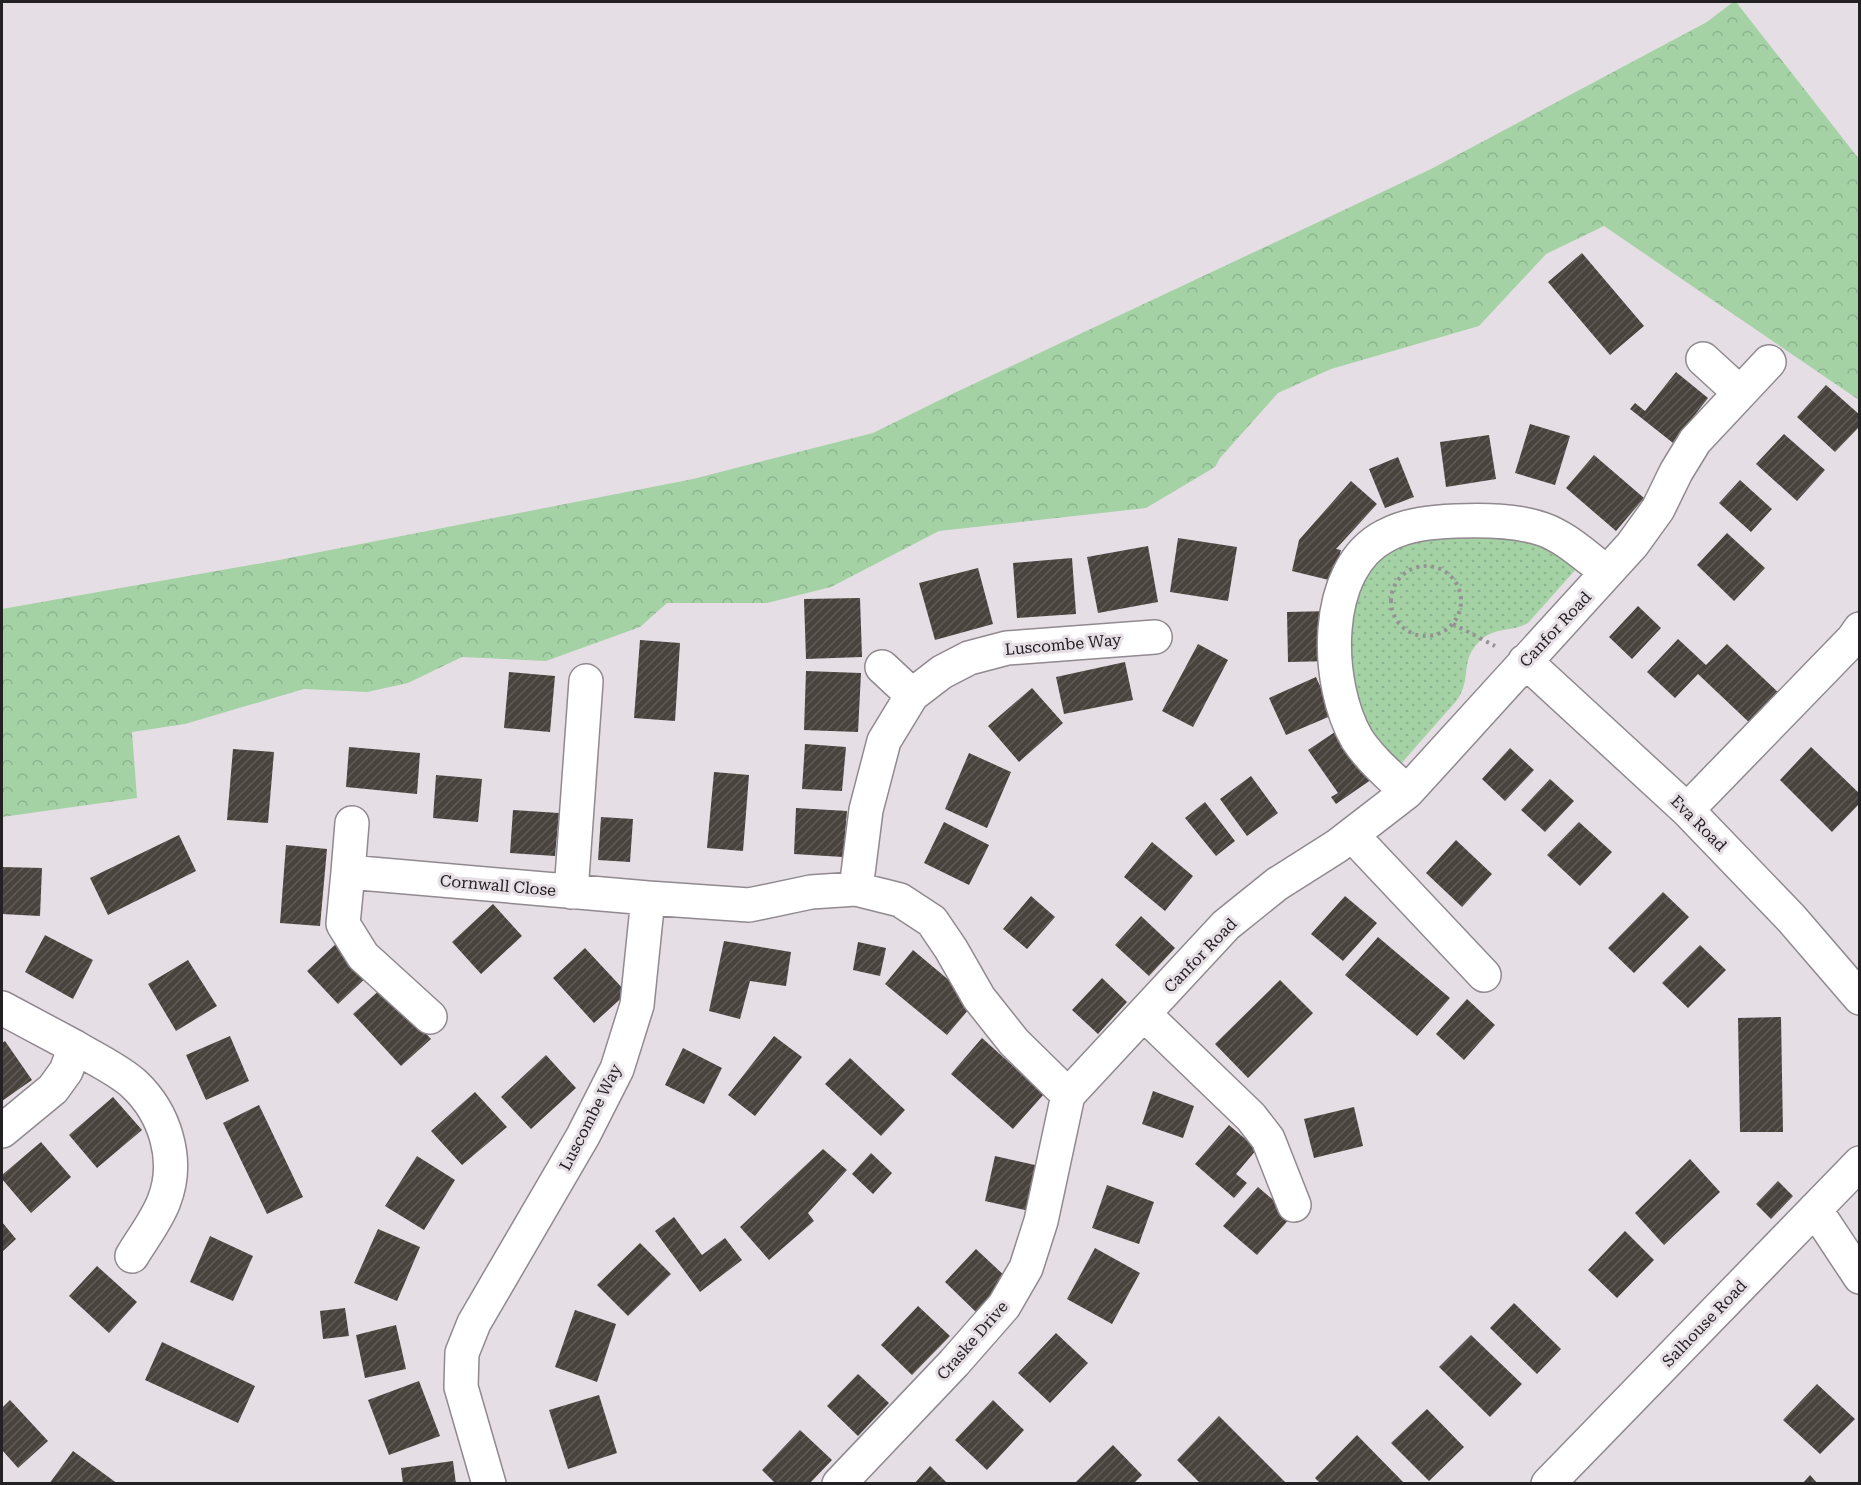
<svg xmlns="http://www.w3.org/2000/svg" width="1861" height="1485" font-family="'Roboto Serif',serif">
<defs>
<pattern id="green-dots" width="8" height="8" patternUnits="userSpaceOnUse" patternTransform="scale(1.5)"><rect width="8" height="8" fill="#a4d2a5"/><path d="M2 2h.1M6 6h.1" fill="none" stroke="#8db48e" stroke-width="1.8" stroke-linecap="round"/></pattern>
<pattern id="forest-crowns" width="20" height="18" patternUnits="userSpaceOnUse" patternTransform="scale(1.5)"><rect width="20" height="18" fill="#a4d2a5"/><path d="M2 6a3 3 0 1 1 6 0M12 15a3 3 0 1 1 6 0" fill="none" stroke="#8db48e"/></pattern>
<pattern id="building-hatch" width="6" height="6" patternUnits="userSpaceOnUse" patternTransform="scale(1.5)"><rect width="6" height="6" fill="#49433e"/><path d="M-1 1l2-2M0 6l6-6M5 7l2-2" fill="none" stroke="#605b57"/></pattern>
</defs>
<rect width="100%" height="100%" fill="#e5dee4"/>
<path fill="url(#green-dots)" d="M 1463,535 L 1520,538 L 1543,545 L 1577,568 L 1528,623 C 1513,632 1495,627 1481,640 C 1460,659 1471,675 1460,695 C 1456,703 1448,710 1443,716 C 1428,733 1414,749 1400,765 C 1385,750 1370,735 1363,714 C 1347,672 1342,578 1387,552 C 1411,538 1437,537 1463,535 Z"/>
<path fill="url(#forest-crowns)" d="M 1733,2 L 1736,2 L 1859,159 L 1859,400 L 1604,226 L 1546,254 L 1479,326 L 1331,369 L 1278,393 L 1220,458 L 1215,467 L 1146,508 L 939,531 L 831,587 L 767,603 L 667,603 L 640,627 L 546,661 L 462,657 L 408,683 L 367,692 L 304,689 L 185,724 L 132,732 L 137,798 L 2,817 L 2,609 L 279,560 L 693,479 L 873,433 L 950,395 L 1431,169 L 1707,22 Z"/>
<path fill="url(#building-hatch)" d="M 1582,253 L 1644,326 L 1610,355 L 1548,282 Z
M 1676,372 L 1708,398 L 1673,443 L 1630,409 L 1635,403 L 1645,411 Z
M 1826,385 L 1860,415 L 1860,426 L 1835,452 L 1797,417 Z
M 1530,424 L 1570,436 L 1555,485 L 1515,473 Z
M 1784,434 L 1825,470 L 1797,501 L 1756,464 Z
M 1489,435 L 1496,479 L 1446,487 L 1440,442 Z
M 1594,455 L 1644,498 L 1616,531 L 1566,488 Z
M 1398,457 L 1414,497 L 1385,508 L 1369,469 Z
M 1740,480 L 1772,509 L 1751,532 L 1719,503 Z
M 1351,481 L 1377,504 L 1336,549 L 1341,550 L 1333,581 L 1292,571 L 1299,540 Z
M 1727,533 L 1765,568 L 1734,601 L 1697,565 Z
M 1178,538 L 1237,547 L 1228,601 L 1170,592 Z
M 1148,546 L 1158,602 L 1098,613 L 1087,557 Z
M 1072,558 L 1076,614 L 1017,618 L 1013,563 Z
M 978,568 L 993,624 L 935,640 L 919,583 Z
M 860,598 L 862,657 L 806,659 L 804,599 Z
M 1638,606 L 1661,628 L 1632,659 L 1609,637 Z
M 1331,611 L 1332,661 L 1288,662 L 1287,612 Z
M 1678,639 L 1706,665 L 1727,644 L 1782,696 L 1754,727 L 1698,674 L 1675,698 L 1647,672 Z
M 640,640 L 680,643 L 675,721 L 634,718 Z
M 1198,644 L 1228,660 L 1193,727 L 1162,711 Z
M 1125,662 L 1133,700 L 1064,714 L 1056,677 Z
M 806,671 L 861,673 L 858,732 L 804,730 Z
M 509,672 L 555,676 L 550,732 L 504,728 Z
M 1316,677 L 1333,715 L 1286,735 L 1269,698 Z
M 1032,688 L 1063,723 L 1019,762 L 988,726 Z
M 1344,726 L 1378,775 L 1336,804 L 1331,797 L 1338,793 L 1308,750 Z
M 805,744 L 846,747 L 842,791 L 802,789 Z
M 349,747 L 420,753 L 417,794 L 346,787 Z
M 1811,747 L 1860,794 L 1860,803 L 1832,832 L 1780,780 Z
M 1510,748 L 1534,770 L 1505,801 L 1482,779 Z
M 233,749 L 274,752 L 268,823 L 227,820 Z
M 969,753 L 1011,772 L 987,828 L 945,809 Z
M 714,772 L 749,775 L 743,851 L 707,848 Z
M 436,775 L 482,779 L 478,822 L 433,818 Z
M 1251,776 L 1278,813 L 1247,836 L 1220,799 Z
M 1550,779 L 1574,801 L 1545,832 L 1521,810 Z
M 1205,802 L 1235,841 L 1216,856 L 1185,818 Z
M 796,808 L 847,811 L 843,857 L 794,854 Z
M 513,810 L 559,813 L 555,856 L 510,853 Z
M 601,817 L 633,819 L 630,862 L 598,860 Z
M 944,822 L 989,845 L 969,885 L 924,863 Z
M 1579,822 L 1612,852 L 1580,886 L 1547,855 Z
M 179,835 L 196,871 L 108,915 L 90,878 Z
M 1456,840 L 1492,874 L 1462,907 L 1426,873 Z
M 1152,842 L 1193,876 L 1165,911 L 1124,877 Z
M 286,845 L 327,849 L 320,926 L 280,923 Z
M 2,867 L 42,868 L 40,916 L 2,914 Z
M 1663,892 L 1689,917 L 1634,973 L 1608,948 Z
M 1031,896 L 1055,917 L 1027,949 L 1003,929 Z
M 1345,896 L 1377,923 L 1343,961 L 1311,934 Z
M 493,904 L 522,936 L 481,974 L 452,942 Z
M 1141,916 L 1175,948 L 1149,976 L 1115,945 Z
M 45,935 L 93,960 L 73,999 L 25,972 Z
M 1378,937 L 1450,998 L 1417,1036 L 1345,975 Z
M 339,941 L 370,974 L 338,1004 L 307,971 Z
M 724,941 L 791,952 L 786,986 L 750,981 L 740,1019 L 709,1011 Z
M 858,942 L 886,948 L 880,976 L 853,970 Z
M 1700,945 L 1726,970 L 1688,1008 L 1662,983 Z
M 585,948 L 627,993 L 594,1023 L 553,978 Z
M 913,950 L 975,1002 L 947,1035 L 885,984 Z
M 188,960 L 217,1006 L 176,1031 L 148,984 Z
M 1102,978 L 1127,1002 L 1098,1034 L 1072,1010 Z
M 1280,980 L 1313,1013 L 1248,1078 L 1215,1044 Z
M 383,987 L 431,1039 L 401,1066 L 353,1014 Z
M 1467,999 L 1495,1025 L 1464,1060 L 1436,1034 Z
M 1781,1017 L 1783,1132 L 1740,1132 L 1738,1018 Z
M 230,1036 L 249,1081 L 206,1100 L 186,1055 Z
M 774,1036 L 802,1057 L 755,1116 L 728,1095 Z
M 982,1038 L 1044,1094 L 1013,1129 L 951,1074 Z
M 5,1041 L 32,1080 L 2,1101 L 2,1043 Z
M 683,1048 L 722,1068 L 704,1104 L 665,1085 Z
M 546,1055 L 576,1088 L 531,1129 L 501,1097 Z
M 850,1058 L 905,1110 L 881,1136 L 825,1084 Z
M 1153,1091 L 1194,1106 L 1183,1138 L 1142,1124 Z
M 475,1092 L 507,1127 L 462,1165 L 431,1131 Z
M 113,1097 L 142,1130 L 97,1168 L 69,1135 Z
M 259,1105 L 303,1197 L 267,1214 L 223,1123 Z
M 1354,1107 L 1363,1146 L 1314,1158 L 1304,1119 Z
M 1229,1125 L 1257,1149 L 1236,1174 L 1247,1183 L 1234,1198 L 1195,1164 Z
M 41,1142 L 71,1177 L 31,1213 L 2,1179 L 2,1175 Z
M 823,1149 L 847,1170 L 808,1213 L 814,1221 L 769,1260 L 740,1227 Z
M 871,1153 L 892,1173 L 873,1194 L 852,1174 Z
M 417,1156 L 455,1180 L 424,1230 L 385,1206 Z
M 995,1156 L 1044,1167 L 1034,1212 L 985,1201 Z
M 1690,1159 L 1720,1192 L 1664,1245 L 1635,1213 Z
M 1778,1181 L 1793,1196 L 1771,1219 L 1756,1204 Z
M 1107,1185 L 1154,1202 L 1139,1244 L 1092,1228 Z
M 1258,1187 L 1292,1216 L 1257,1255 L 1223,1226 Z
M 674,1217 L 702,1255 L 725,1238 L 742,1260 L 700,1292 L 655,1231 Z
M 2,1222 L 16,1239 L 2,1252 Z
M 378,1229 L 420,1247 L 397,1301 L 354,1283 Z
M 1625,1231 L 1654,1260 L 1617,1298 L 1588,1270 Z
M 210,1236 L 253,1256 L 233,1301 L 190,1282 Z
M 640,1243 L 671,1274 L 628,1316 L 597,1285 Z
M 1095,1248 L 1140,1273 L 1112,1324 L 1067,1299 Z
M 976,1249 L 1008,1279 L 976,1312 L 945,1282 Z
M 97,1266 L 137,1302 L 109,1333 L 69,1296 Z
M 1514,1303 L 1561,1349 L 1537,1374 L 1490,1328 Z
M 918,1306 L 950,1336 L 912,1375 L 881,1345 Z
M 345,1308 L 349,1336 L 323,1339 L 320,1311 Z
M 575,1310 L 616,1324 L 597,1382 L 555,1367 Z
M 396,1325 L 406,1369 L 365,1378 L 356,1335 Z
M 1056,1333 L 1088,1363 L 1050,1403 L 1018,1373 Z
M 1471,1335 L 1522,1384 L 1490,1417 L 1439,1367 Z
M 162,1342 L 255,1386 L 238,1423 L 145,1380 Z
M 858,1374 L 889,1403 L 858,1436 L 827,1406 Z
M 419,1381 L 440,1436 L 389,1455 L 368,1400 Z
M 1817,1384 L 1855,1419 L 1820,1454 L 1783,1420 Z
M 599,1395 L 617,1453 L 568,1469 L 549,1410 Z
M 10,1400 L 48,1441 L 18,1468 L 2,1450 L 2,1408 Z
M 993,1400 L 1024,1430 L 987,1470 L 955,1440 Z
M 1427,1409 L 1464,1447 L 1429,1481 L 1391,1443 Z
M 1219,1416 L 1287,1484 L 1201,1484 L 1177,1460 Z
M 800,1430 L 832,1460 L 809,1484 L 776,1484 L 762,1470 Z
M 1357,1435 L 1405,1484 L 1321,1484 L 1315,1478 Z
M 1113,1445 L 1142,1475 L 1133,1484 L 1074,1484 Z
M 73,1451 L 118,1484 L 49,1484 Z
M 453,1461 L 456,1484 L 403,1484 L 401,1468 Z
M 930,1466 L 948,1484 L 914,1484 Z
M 1810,1475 L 1818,1484 L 1802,1484 Z"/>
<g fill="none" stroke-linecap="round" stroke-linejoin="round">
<g stroke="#90898f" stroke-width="36">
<path id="minor" d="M 1703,359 L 1739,392
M 1525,661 L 1687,810 L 1791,918 L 1860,998
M 882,667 L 912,695
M 1407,792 C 1390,776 1370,759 1357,739 C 1325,684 1321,569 1385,536 C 1407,524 1432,522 1456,521 C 1484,520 1516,520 1542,529 C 1566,537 1587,558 1607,572
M 1687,810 L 1853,639 L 1860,629
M 1352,835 L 1484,975
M 348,872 L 352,823
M 856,889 L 866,810 L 884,741 L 912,695 L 942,672 L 969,658 L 1007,648 L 1155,637
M 571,892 L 586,681
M 2,1008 L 75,1047
M 1144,1014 L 1251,1117 L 1268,1139 L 1294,1205
M 430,1017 L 363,956 L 343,924 L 348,872 L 648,898
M 1068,1095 L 1226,925 L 1277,884 L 1337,846 L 1407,792 L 1632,545 L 1658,509 L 1676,472 L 1695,441 L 1769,362
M 2,1131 L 53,1089 L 66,1071 L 75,1047 C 93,1058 119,1070 134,1084 C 165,1113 180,1160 164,1201 C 157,1220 142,1239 132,1256
M 1815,1209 L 1860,1277
M 489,1484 L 461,1387 L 462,1353 L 474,1323 L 583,1136 L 617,1069 L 637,1005 L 648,898 L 749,905 L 811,892 L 856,889 L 900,900 L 932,921 L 951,949 L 979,998 L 1014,1042 L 1068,1095
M 839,1484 L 954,1363 L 1004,1306 L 1026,1268 L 1041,1221 L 1068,1095
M 1548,1484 L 1860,1163"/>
</g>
<path stroke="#969195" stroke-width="4" stroke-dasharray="3 4.5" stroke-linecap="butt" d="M1391 601a35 35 0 1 1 70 0a35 35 0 1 1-70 0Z
M 1453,624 L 1495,646"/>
<use href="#minor" stroke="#fff" stroke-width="33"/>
</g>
<g text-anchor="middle" stroke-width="6" stroke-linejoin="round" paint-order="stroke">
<g font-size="16" fill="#242124" stroke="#e5dee4">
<text transform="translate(1555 629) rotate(-47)" y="6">Canfor Road</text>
<text transform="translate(1063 644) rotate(-5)" y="6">Luscombe Way</text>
<text transform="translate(1699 823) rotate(45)" y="6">Eva Road</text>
<text transform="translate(498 885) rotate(5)" y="6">Cornwall Close</text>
<text transform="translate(1200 955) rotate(-46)" y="6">Canfor Road</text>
<text transform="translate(590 1117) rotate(-63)" y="6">Luscombe Way</text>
<text transform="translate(1704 1323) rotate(-46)" y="6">Salhouse Road</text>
<text transform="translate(972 1340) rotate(-49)" y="6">Craske Drive</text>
</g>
</g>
<rect width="1861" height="1485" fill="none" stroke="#242124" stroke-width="6"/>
</svg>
